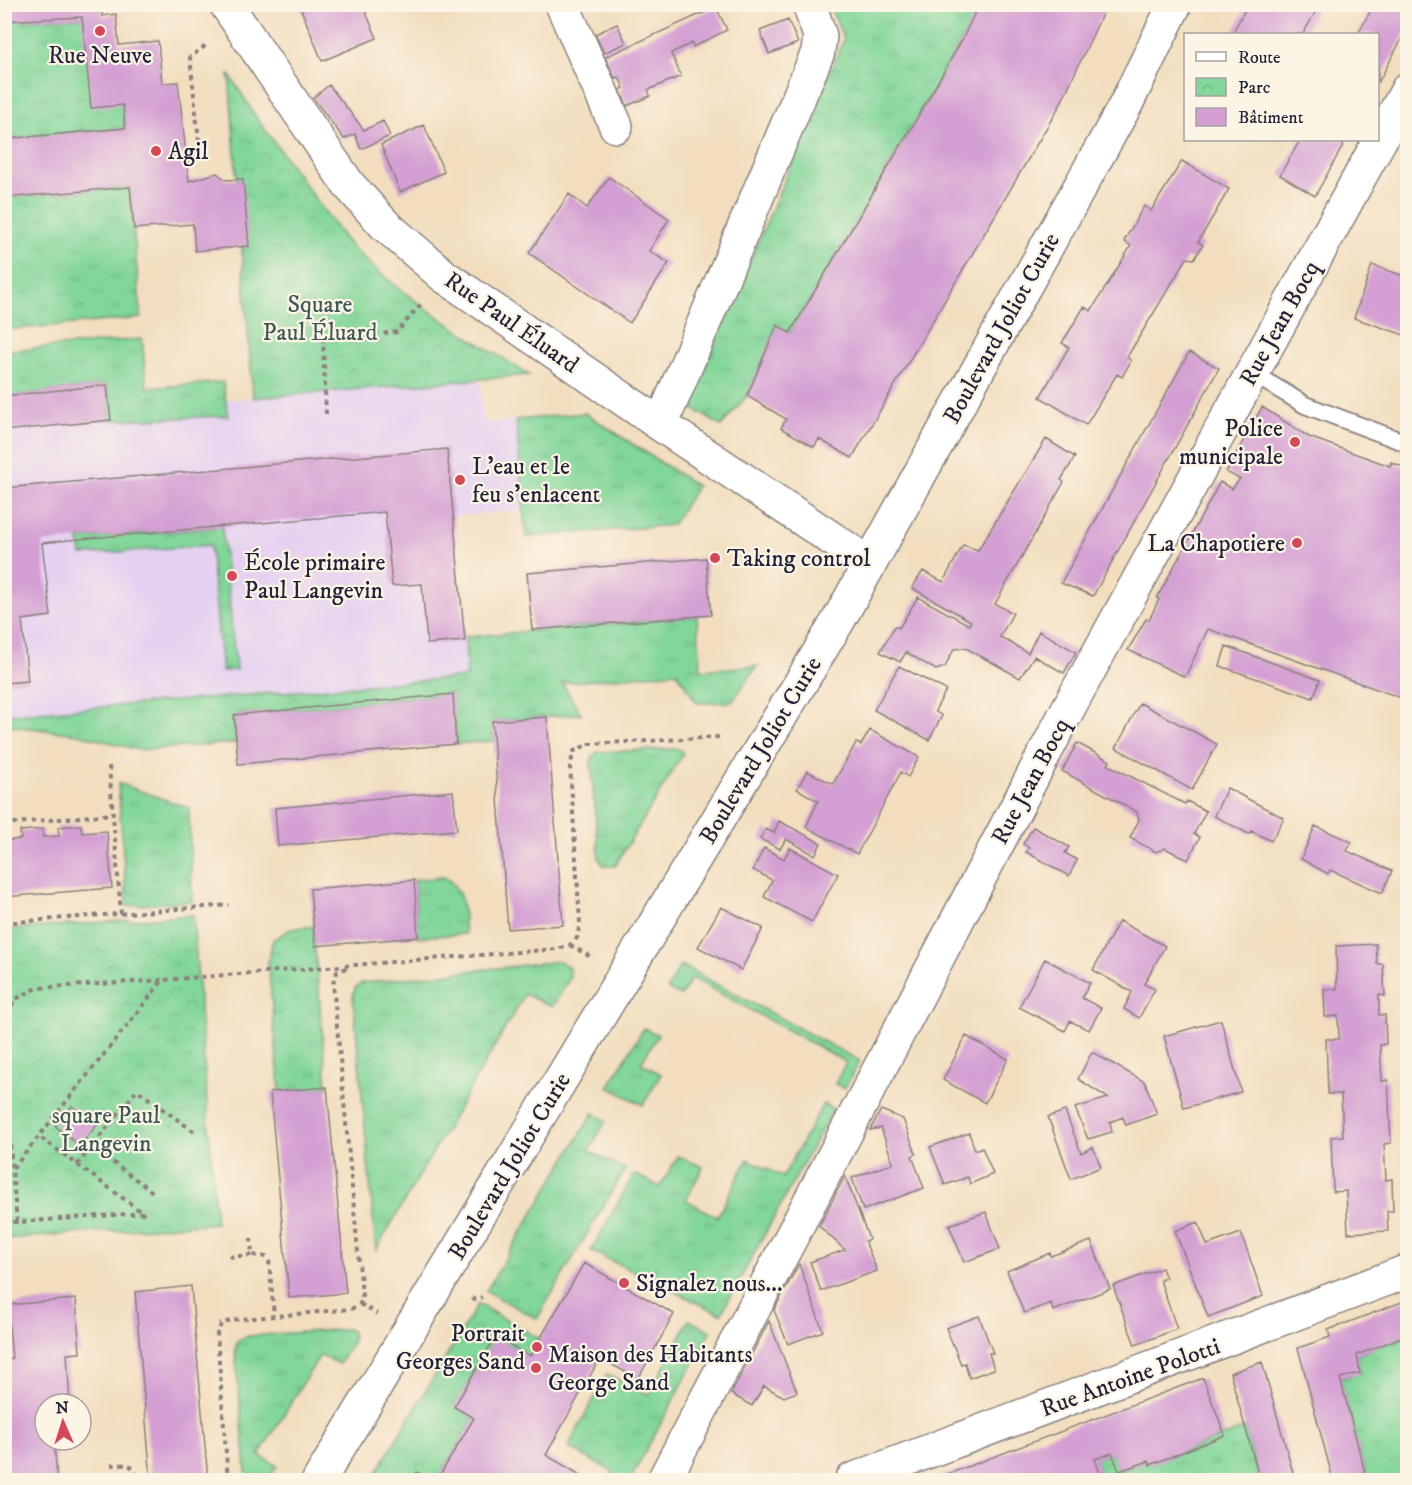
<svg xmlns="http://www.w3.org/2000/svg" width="1412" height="1485" font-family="'IM FELL DW Pica',serif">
<defs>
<pattern id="grass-tufts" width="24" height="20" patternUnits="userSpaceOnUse" patternTransform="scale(1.5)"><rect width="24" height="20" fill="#81d699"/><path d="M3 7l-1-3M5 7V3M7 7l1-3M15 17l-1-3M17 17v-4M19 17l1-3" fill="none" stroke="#6fb785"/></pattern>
<pattern id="park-crowns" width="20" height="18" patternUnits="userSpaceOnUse" patternTransform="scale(1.5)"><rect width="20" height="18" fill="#81d699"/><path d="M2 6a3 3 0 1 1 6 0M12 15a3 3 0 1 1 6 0" fill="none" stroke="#6fb785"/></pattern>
</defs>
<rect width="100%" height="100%" fill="#fcf5e5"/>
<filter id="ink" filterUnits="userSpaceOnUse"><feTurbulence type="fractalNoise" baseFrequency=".0167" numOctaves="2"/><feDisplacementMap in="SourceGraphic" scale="12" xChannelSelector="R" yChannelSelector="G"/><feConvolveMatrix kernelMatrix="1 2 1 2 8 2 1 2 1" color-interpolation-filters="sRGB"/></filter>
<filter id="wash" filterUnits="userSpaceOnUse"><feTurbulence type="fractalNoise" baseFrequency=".008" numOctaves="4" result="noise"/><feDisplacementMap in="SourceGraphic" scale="24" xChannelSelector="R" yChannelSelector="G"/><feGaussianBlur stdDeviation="1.35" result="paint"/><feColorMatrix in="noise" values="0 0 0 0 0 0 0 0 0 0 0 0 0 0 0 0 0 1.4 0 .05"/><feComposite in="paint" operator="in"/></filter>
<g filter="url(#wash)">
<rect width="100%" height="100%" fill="#f2debf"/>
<path fill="#e6d2f0" d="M 480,379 L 484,423 L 516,420 L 523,510 L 454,516 L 468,692 L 234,715 L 236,743 L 139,750 L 78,734 L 5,725 L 4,431 L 111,420 L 228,416 L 226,400 Z"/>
<path fill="url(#grass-tufts)" stroke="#527c6a" stroke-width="1.5" d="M 829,5 L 979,5 L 963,38 L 920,113 L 790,333 L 777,326 L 747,396 L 721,426 L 689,406 L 844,39 Z
M 82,17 L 123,105 L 125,128 L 5,139 L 5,21 Z
M 130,187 L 141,318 L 5,330 L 5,198 Z
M 142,339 L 147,388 L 223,382 L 228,416 L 111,420 L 107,385 L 5,396 L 5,351 Z
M 585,413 L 697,486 L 672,525 L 526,537 L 516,420 Z
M 222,527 L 236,670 L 222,671 L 210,545 L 81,555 L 79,539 Z
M 697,616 L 701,669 L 699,670 L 757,666 L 732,702 L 697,703 L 677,672 L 562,683 L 581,714 L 492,721 L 494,741 L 456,744 L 452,694 L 234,715 L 236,743 L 139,750 L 78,734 L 5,725 L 4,715 L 467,677 L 465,637 Z
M 676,749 L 680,750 L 683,754 L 615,866 L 604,866 L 599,859 L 591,762 L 593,756 L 598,752 Z
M 118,783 L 189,808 L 192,901 L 127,906 Z
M 444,877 C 465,889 463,912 465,934 L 418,937 L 414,880 Z
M 313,926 L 327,1087 L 280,1092 L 268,962 L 273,940 L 291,929 Z
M 560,961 L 569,968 L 570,978 L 552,1007 L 525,994 L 376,1250 L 353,995 L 355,988 L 362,983 Z
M 681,965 L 860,1061 L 845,1088 L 835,1084 L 846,1062 L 692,978 L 681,996 L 667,989 Z
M 644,1028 L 658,1035 L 641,1063 L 661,1074 L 643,1105 L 608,1087 Z
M 823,1104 L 833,1109 L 721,1314 L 591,1251 L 634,1174 L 660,1187 L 678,1156 L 703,1167 L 686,1200 L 717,1217 L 748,1159 L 783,1177 Z
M 593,1113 L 606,1121 L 589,1151 L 625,1169 L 537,1319 L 486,1291 Z
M 478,1304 L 540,1339 L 530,1356 L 495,1338 L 455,1407 L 474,1418 L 437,1480 L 430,1480 L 417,1473 L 412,1480 L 372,1480 Z
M 689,1320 L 711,1331 L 630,1480 L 609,1480 L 613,1472 L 568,1447 L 607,1374 L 649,1395 Z
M 348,1329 L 352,1332 L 353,1341 L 339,1364 L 320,1355 L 259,1455 L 277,1466 L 268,1480 L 250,1480 L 247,1479 L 235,1349 L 238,1340 L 248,1336 Z
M 1407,1335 L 1407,1475 L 1393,1480 L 1367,1480 L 1340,1379 L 1360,1373 L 1357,1355 Z
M 1245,1428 L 1260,1480 L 1081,1480 L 1100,1473 L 1095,1459 L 1112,1453 L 1119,1471 L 1149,1461 L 1151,1464 Z"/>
<path fill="url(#park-crowns)" stroke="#527c6a" stroke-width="1.5" d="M 229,74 L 258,120 L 346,241 C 398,296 465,334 529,375 L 253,398 Z
M 193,915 L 216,1223 L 5,1239 L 5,930 Z"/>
<g id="blocks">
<path fill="#d49fd3" d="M 4,4 L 102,4 L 102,16 L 116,14 L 119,45 L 158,41 L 162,83 L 178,82 L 189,181 L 217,173 L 226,180 L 243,179 L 249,246 L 195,251 L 193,224 L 134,229 L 130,187 L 4,198 L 4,139 L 125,128 L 123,105 L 91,108 L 82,17 L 4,21 Z
M 299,4 L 362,4 L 377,38 L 322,61 Z
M 979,4 L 1107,4 L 1060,105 L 852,458 L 819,439 L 814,447 L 781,428 L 786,419 L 747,396 L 777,325 L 790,333 L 920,113 L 963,38 Z
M 1248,4 L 1256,6 L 1257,4 L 1320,4 L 1303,34 L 1232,34 Z
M 1374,4 L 1407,4 L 1407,29 L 1378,83 L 1378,34 L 1358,34 Z
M 716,7 L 727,30 L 693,47 L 692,43 L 671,53 L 681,76 L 648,90 L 650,96 L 627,106 L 620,90 L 624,88 L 619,77 L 615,78 L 605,57 Z
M 788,20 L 798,43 L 769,54 L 760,31 Z
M 617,24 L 626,43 L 604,53 L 595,34 Z
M 329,85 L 364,130 L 383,121 L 390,136 L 361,149 L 355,134 L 344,139 L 313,98 Z
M 424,125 L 444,172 L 400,192 L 381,145 Z
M 1300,140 L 1346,140 L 1315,196 L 1280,175 Z
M 1182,161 L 1229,189 L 1198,242 L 1203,245 L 1194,259 L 1187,258 L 1127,357 L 1131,361 L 1122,377 L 1117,374 L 1086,425 L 1040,397 L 1069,347 L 1062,343 L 1084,307 L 1091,311 L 1131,246 L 1124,241 L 1144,206 L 1151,211 Z
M 609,177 L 669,219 L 649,251 L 669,263 L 630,323 L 529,253 L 569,194 L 587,208 Z
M 1372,265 L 1407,277 L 1407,336 L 1354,318 Z
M 1189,352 L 1219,368 L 1093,596 L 1061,583 Z
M 107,385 L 111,420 L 4,431 L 4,396 Z
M 1262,407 L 1309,437 L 1390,466 L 1391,462 L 1407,468 L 1407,700 L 1208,629 L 1185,677 L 1128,650 L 1146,619 L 1149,620 L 1159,599 L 1157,598 L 1220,482 L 1232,489 L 1240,479 L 1226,472 Z
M 1046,439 L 1075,457 L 1061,480 L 1064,482 L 995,604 L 1013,613 L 1000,637 L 1028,653 L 1039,631 L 1076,652 L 1064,673 L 1034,656 L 1020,678 L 966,648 L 954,649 L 945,667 L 936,670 L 906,652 L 900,662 L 880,652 L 895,626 L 899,628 L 918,597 L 969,625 L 971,621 L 912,588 L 923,571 L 943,582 L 963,545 L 978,550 Z
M 447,449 L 465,641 L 427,644 L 422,584 L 392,586 L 385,512 L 79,539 L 42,543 L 51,616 L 22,620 L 28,681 L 4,683 L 4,488 Z
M 706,558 L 711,615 L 532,630 L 527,573 Z
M 1226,646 L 1320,680 L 1313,698 L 1220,666 Z
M 899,666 L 946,690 L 935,711 L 942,716 L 929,740 L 874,710 Z
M 453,694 L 456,744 L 238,764 L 234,715 Z
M 1140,703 L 1217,744 L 1192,790 L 1116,748 Z
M 547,717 L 563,925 L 508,929 L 492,721 Z
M 870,730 L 919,757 L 908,777 L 901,772 L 857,854 L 806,827 L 818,801 L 797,789 L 807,771 L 833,784 L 856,743 L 861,745 Z
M 1077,743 L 1110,761 L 1108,765 L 1185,804 L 1187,801 L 1206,811 L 1194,834 L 1200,837 L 1188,860 L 1165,848 L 1156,852 L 1130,838 L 1139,820 L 1137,812 L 1062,771 Z
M 1227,788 L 1284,818 L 1271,841 L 1251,831 L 1249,834 L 1214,816 Z
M 453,791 L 457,830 L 278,846 L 275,808 Z
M 779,821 L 821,843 L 815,855 L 786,839 L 780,849 L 760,839 L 766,829 L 774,833 Z
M 81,825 L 82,833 L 107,831 L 112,888 L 4,897 L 4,841 L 21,839 L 20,831 L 43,829 L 43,837 L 59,836 L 58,827 Z
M 1315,826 L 1352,842 L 1347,851 L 1392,871 L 1382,893 L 1330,870 L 1328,874 L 1301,859 Z
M 1033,827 L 1069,847 L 1065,853 L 1077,860 L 1069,876 L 1026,852 L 1029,848 L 1023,844 Z
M 764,848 L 784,859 L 790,848 L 838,874 L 812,922 L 764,897 L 772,880 L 753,870 Z
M 414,880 L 418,937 L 315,946 L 310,889 Z
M 721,907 L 763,928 L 741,970 L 698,947 Z
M 1119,921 L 1165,946 L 1144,984 L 1155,989 L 1139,1018 L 1124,1009 L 1132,992 L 1093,970 Z
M 1376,944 L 1377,964 L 1383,964 L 1385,996 L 1379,995 L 1379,1015 L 1385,1015 L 1386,1044 L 1380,1045 L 1382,1081 L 1388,1080 L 1391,1143 L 1384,1144 L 1386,1180 L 1392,1179 L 1393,1211 L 1387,1211 L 1388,1231 L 1348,1233 L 1346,1191 L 1333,1192 L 1331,1137 L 1343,1136 L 1341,1094 L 1328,1094 L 1326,1039 L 1339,1039 L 1338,1016 L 1325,1017 L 1324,989 L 1337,989 L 1336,946 Z
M 1045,959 L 1090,983 L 1082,998 L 1101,1008 L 1089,1030 L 1070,1021 L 1065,1031 L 1019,1007 Z
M 1221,1020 L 1241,1092 L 1184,1108 L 1164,1036 Z
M 966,1036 L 1008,1059 L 985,1103 L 943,1080 Z
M 1092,1052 L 1145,1082 L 1157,1114 L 1126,1125 L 1123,1117 L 1110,1122 L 1112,1132 L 1088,1139 L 1075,1108 L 1108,1098 L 1078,1079 Z
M 327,1087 L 346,1293 L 289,1298 L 270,1092 Z
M 72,1106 L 97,1125 L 80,1146 L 55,1126 Z
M 881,1110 L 903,1119 L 916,1154 L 912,1156 L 924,1188 L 863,1210 L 852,1178 L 893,1163 L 881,1128 L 870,1130 Z
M 1065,1111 L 1081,1153 L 1093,1147 L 1101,1167 L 1071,1179 L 1048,1117 Z
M 969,1133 L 975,1150 L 982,1147 L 993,1174 L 970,1184 L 968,1177 L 945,1185 L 930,1147 Z
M 845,1176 L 869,1239 L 865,1241 L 877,1271 L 821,1291 L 810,1262 L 845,1250 L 819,1226 Z
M 986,1212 L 1000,1249 L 964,1262 L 949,1225 Z
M 1198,1222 L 1207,1245 L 1241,1233 L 1263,1296 L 1208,1317 L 1175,1231 Z
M 1091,1241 L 1110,1289 L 1053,1311 L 1051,1303 L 1024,1313 L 1007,1271 L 1050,1253 L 1051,1256 Z
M 584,1263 L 674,1314 L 638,1379 L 600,1358 L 546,1455 L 584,1477 L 582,1480 L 437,1480 L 474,1418 L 454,1407 L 495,1337 L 530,1356 Z
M 799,1264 L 823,1331 L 788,1344 L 774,1310 Z
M 1162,1268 L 1166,1278 L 1160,1280 L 1177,1329 L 1135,1345 L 1113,1286 Z
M 191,1286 L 208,1480 L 151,1480 L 135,1292 Z
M 76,1299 L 80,1353 L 67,1354 L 70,1404 L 45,1404 L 45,1440 L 54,1440 L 57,1480 L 4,1480 L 4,1360 L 12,1359 L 7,1305 Z
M 1407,1300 L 1407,1335 L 1357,1355 L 1360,1373 L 1340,1378 L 1367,1480 L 1333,1480 L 1298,1348 L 1330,1337 L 1328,1330 Z
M 979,1316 L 993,1353 L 989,1353 L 994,1369 L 969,1378 L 965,1363 L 961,1364 L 946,1328 Z
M 769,1321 L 797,1392 L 784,1397 L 764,1386 L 752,1406 L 731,1394 Z
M 1262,1362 L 1295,1480 L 1260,1480 L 1230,1373 Z
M 1203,1378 L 1225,1435 L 1150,1465 L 1149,1461 L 1119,1471 L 1112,1453 L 1095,1459 L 1100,1473 L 1081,1480 L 932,1480 Z
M 417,1472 L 430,1480 L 412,1480 Z
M 1407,1475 L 1407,1480 L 1393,1480 Z"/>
</g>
</g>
<g filter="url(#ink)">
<use href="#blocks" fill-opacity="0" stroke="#8a807d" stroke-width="1.5"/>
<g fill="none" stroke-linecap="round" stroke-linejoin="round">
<g stroke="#8a807d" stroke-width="20">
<path id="lane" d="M 1252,373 L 1305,405 L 1401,441"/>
</g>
<g stroke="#8a807d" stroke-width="36">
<path id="street" d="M 226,4 L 348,184 L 385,225 L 444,276 L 661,425 L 870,564
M 562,4 L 616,126
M 661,425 L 818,52 L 820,36 L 809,4
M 319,1480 L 838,621 L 1125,106 L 1175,4
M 664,1480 L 1069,707 L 1408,89
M 852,1480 L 1408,1271"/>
</g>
<path stroke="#8a807d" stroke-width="4" stroke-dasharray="4.5 4.5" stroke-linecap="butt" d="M 187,162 L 200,151 L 190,57 L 208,44
M 326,414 L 323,340 L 397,332 L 421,304
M 109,766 L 121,914
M 4,824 L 113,814
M 4,923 L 229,905
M 570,945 L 591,957
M 4,1022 L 14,1000 L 37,988 L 163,980
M 4,1064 L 12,1170
M 91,1146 L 154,1193
M 77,1165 L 137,1090 L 196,1133
M 17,1222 L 12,1170 L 163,980 L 557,949 L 570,945 L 577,938 L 580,923 L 570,766 L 574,751 L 589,744 L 721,737
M 4,1223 L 143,1213 L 40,1137
M 251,1238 L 252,1255 L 266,1257 L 269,1261 L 274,1315
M 229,1257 L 252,1255
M 472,1298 L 475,1300 L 482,1297
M 360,1304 L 377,1314
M 111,1465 C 127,1465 134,1461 136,1480
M 228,1480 L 217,1334 L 221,1324 L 232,1320 L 351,1309 L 360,1304 L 362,1295 L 333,983 L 337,972 L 349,967"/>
<use href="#lane" stroke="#fff" stroke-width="16"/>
<use href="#street" stroke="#fff" stroke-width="33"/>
</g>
</g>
<g fill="#d1495b" stroke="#fcf5e5" stroke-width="2">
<circle cx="100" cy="31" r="6"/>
<circle cx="156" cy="151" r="6"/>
<circle cx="1295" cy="442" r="6"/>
<circle cx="460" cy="480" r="6"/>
<circle cx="1297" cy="543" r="6"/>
<circle cx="715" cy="558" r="6"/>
<circle cx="232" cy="576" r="6"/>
<circle cx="624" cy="1283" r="6"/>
<circle cx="537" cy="1347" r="6"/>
<circle cx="536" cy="1368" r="6"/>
</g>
<g text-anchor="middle" stroke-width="4.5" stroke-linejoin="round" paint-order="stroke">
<g font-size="24" fill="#22223b" stroke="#fcf5e5" text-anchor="start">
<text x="100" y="63" text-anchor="middle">Rue Neuve</text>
<text x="168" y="159">Agil</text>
<text x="1283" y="436" text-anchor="end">Police<tspan x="1283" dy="28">municipale</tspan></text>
<text x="472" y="474">L'eau et le<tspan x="472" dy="28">feu s'enlacent</tspan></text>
<text x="1285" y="551" text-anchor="end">La Chapotiere</text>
<text x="727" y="566">Taking control</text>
<text x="244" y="570">École primaire<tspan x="244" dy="28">Paul Langevin</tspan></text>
<text x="636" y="1291">Signalez nous...</text>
<text x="525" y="1341" text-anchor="end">Portrait<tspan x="525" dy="28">Georges Sand</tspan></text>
<text x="548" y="1362">Maison des Habitants<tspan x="548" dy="28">George Sand</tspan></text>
</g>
<g font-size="24" fill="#3e5857" stroke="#fcf5e5">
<text x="320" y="312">Square<tspan x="320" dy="28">Paul Éluard</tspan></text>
<text x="106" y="1123">square Paul<tspan x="106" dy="28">Langevin</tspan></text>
</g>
<g font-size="24" fill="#22223b" stroke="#fcf5e5">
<text transform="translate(512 322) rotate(35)" y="8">Rue Paul Éluard</text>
<text transform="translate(1279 323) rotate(-61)" y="8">Rue Jean Bocq</text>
<text transform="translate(1001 328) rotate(-61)" y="8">Boulevard Joliot Curie</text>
<text transform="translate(760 750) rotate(-59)" y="8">Boulevard Joliot Curie</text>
<text transform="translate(1030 781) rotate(-62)" y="8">Rue Jean Bocq</text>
<text transform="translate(509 1166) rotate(-59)" y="8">Boulevard Joliot Curie</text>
<text transform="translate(1130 1377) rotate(-20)" y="8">Rue Antoine Polotti</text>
</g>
</g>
<rect width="1412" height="1485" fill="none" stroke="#fcf5e5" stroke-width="24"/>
<rect x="1184" y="33" width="195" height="108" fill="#fcf5e5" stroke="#a5a1a1" stroke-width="1.5"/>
<rect x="1196" y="52" width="30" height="9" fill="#ffffff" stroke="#a5a1a1" stroke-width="1.5"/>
<text x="1238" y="63" font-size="18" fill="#22223b">Route</text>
<rect x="1196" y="78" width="30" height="18" fill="url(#park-crowns)" stroke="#a5a1a1" stroke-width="1.5"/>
<text x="1238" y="93" font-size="18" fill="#22223b">Parc</text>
<rect x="1196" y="108" width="30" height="18" fill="#d49fd3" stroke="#a5a1a1" stroke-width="1.5"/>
<text x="1238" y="123" font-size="18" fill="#22223b">Bâtiment</text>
<g transform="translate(63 1422) rotate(357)"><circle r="28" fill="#fcf5e5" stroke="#a5a1a1" stroke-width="1.5"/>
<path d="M0-4.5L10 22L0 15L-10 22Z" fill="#d1495b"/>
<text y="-9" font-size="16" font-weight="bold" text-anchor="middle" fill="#22223b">N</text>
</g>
</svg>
